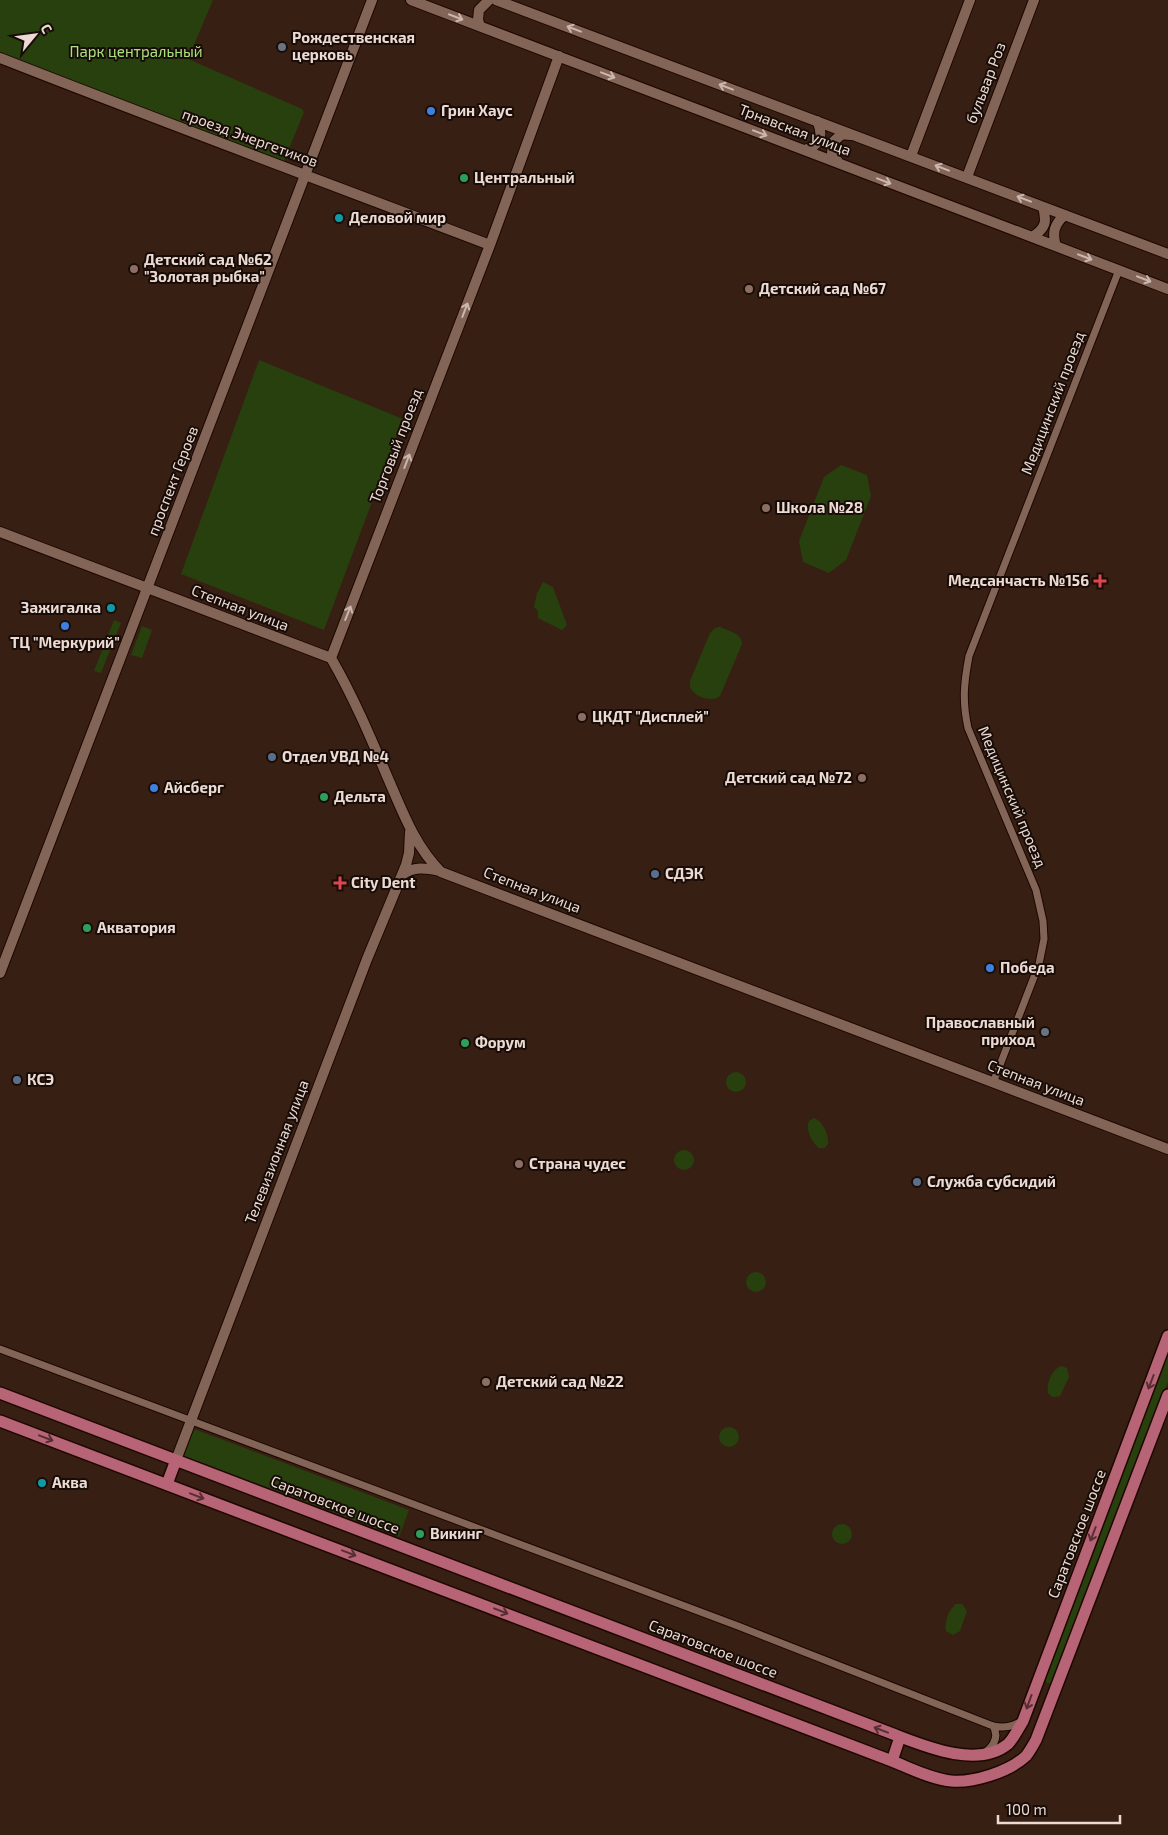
<svg xmlns="http://www.w3.org/2000/svg" width="1168" height="1835" font-family="'Exo 2',sans-serif">
<rect width="100%" height="100%" fill="#381f13"/>
<path fill="#27400d" d="M 0,0 L 213,0 L 188,59 L 302,109 L 304,112 L 283,164 L 0,55 Z
M 259,360 L 403,419 L 324,630 L 181,574 Z
M 841,465 L 867,475 L 871,496 L 846,560 L 829,573 L 803,562 L 799,541 L 824,477 Z
M 543,582 L 553,587 L 567,625 L 562,630 L 538,618 L 538,611 L 534,607 L 537,593 Z
M 114,620 L 121,623 L 101,673 L 94,671 Z
M 142,626 L 152,630 L 142,658 L 131,655 Z
M 720,627 C 728,631 742,633 742,644 L 720,696 C 713,702 696,698 691,689 C 690,688 690,682 690,681 L 710,633 L 715,628 Z
M726 1082a10 10 0 1 1 20 0a10 10 0 1 1-20 0Z
M 814,1118 C 823,1121 829,1135 828,1144 L 825,1148 L 819,1148 C 812,1143 805,1129 809,1121 Z
M674 1160a10 10 0 1 1 20 0a10 10 0 1 1-20 0Z
M746 1282a10 10 0 1 1 20 0a10 10 0 1 1-20 0Z
M 1168,1351 L 1168,1382 L 1055,1679 L 1051,1683 L 1047,1683 L 1044,1679 Z
M 1061,1366 L 1067,1368 L 1069,1377 L 1060,1396 L 1052,1397 L 1048,1393 C 1046,1384 1052,1369 1061,1366 Z
M719 1437a10 10 0 1 1 20 0a10 10 0 1 1-20 0Z
M 194,1429 L 409,1510 L 399,1537 L 184,1456 Z
M832 1534a10 10 0 1 1 20 0a10 10 0 1 1-20 0Z
M 956,1604 L 962,1604 L 967,1611 L 960,1631 L 953,1635 L 946,1631 C 944,1622 949,1609 956,1604 Z"/>
<g fill="none" stroke-linecap="round" stroke-linejoin="round">
<g stroke="#1e0701" stroke-width="9">
<path id="street" d="M 993,1083 L 1039,964 L 1044,939 L 1043,921 L 1036,890 L 968,728 C 962,700 964,683 969,656 L 1119,270
M 0,1349 L 738,1626 L 993,1726 C 1005,1728 1011,1727 1022,1721
M 987,1751 C 995,1744 999,1736 993,1726"/>
</g>
<g stroke="#1e0701" stroke-width="12">
<path id="secondary" d="M 411,0 L 1168,289
M 496,0 L 1168,254
M 480,26 L 478,20 L 479,10 L 489,0
M 0,58 C 163,122 327,183 490,245
M 805,150 C 820,145 824,136 817,121
M 911,156 L 970,0
M 839,163 L 832,154 L 833,142 L 842,134 L 850,135
M 967,177 L 1034,0
M 1032,237 C 1046,228 1047,222 1043,207
M 1056,246 C 1052,233 1054,224 1065,215
M 0,532 L 331,658 C 353,696 370,736 387,776 C 402,810 414,845 441,872 L 1168,1149
M 331,658 L 490,245 L 559,56
M 402,875 C 413,866 426,868 440,871
M 0,973 L 372,0
M 176,1460 L 367,959 L 406,865 L 409,853 L 410,832"/>
</g>
<g stroke="#1e0701" stroke-width="14">
<path id="primary" d="M 0,1393 L 893,1734 C 924,1746 978,1769 1008,1744 C 1014,1738 1018,1729 1023,1721 L 1168,1336
M 0,1421 L 892,1761 C 910,1768 931,1779 951,1781 C 973,1783 1009,1772 1026,1756 C 1030,1751 1033,1745 1036,1740 L 1168,1395
M 167,1484 L 176,1460
M 892,1761 L 900,1737"/>
</g>
<use href="#street" stroke="#836558" stroke-width="7"/>
<use href="#secondary" stroke="#836558" stroke-width="10"/>
<use href="#primary" stroke="#b76476" stroke-width="11"/>
</g>
<defs><path id="oneway-shaft" d="M-6 0H5M1.5-3L5.5 0L1.5 3" fill="none" stroke-width="1.6" stroke-linecap="round" stroke-linejoin="round" transform="scale(1.25)"/></defs>
<g stroke="#ccb7ae">
<use href="#oneway-shaft" transform="translate(456 17) rotate(21)"/>
<use href="#oneway-shaft" transform="translate(574 29) rotate(-159)"/>
<use href="#oneway-shaft" transform="translate(608 75) rotate(21)"/>
<use href="#oneway-shaft" transform="translate(726 87) rotate(-159)"/>
<use href="#oneway-shaft" transform="translate(760 133) rotate(21)"/>
<use href="#oneway-shaft" transform="translate(942 168) rotate(-159)"/>
<use href="#oneway-shaft" transform="translate(884 181) rotate(21)"/>
<use href="#oneway-shaft" transform="translate(1024 199) rotate(-159)"/>
<use href="#oneway-shaft" transform="translate(1085 257) rotate(21)"/>
<use href="#oneway-shaft" transform="translate(1144 279) rotate(21)"/>
<use href="#oneway-shaft" transform="translate(465 310) rotate(-69)"/>
<use href="#oneway-shaft" transform="translate(407 461) rotate(-69)"/>
<use href="#oneway-shaft" transform="translate(348 613) rotate(-68)"/>
</g>
<g stroke="#572f33">
<use href="#oneway-shaft" transform="translate(1151 1382) rotate(111)"/>
<use href="#oneway-shaft" transform="translate(46 1438) rotate(21)"/>
<use href="#oneway-shaft" transform="translate(197 1496) rotate(21)"/>
<use href="#oneway-shaft" transform="translate(1093 1534) rotate(111)"/>
<use href="#oneway-shaft" transform="translate(349 1553) rotate(21)"/>
<use href="#oneway-shaft" transform="translate(501 1611) rotate(21)"/>
<use href="#oneway-shaft" transform="translate(1029 1702) rotate(110)"/>
<use href="#oneway-shaft" transform="translate(881 1730) rotate(-159)"/>
</g>
<g fill="#6b7280" stroke="#170c07" stroke-width="2">
<circle cx="282" cy="47" r="5"/>
<circle cx="1045" cy="1032" r="5"/>
</g>
<g fill="#3f7fe0" stroke="#170c07" stroke-width="2">
<circle cx="431" cy="111" r="5"/>
<circle cx="65" cy="626" r="5"/>
<circle cx="154" cy="788" r="5"/>
<circle cx="990" cy="968" r="5"/>
</g>
<g fill="#2e9e5b" stroke="#170c07" stroke-width="2">
<circle cx="464" cy="178" r="5"/>
<circle cx="324" cy="797" r="5"/>
<circle cx="87" cy="928" r="5"/>
<circle cx="465" cy="1043" r="5"/>
<circle cx="420" cy="1534" r="5"/>
</g>
<g fill="#0f9aa8" stroke="#170c07" stroke-width="2">
<circle cx="339" cy="218" r="5"/>
<circle cx="111" cy="608" r="5"/>
<circle cx="42" cy="1483" r="5"/>
</g>
<g fill="#8d6e63" stroke="#170c07" stroke-width="2">
<circle cx="134" cy="269" r="5"/>
<circle cx="749" cy="289" r="5"/>
<circle cx="766" cy="508" r="5"/>
<circle cx="582" cy="717" r="5"/>
<circle cx="862" cy="778" r="5"/>
<circle cx="519" cy="1164" r="5"/>
<circle cx="486" cy="1382" r="5"/>
</g>
<g fill="#e0444e" stroke="#170c07" stroke-width="2">
<path d="M1097.5 573.5h5v5h5v5h-5v5h-5v-5h-5v-5h5z"/>
<path d="M337.5 875.5h5v5h5v5h-5v5h-5v-5h-5v-5h5z"/>
</g>
<g fill="#5c6f8a" stroke="#170c07" stroke-width="2">
<circle cx="272" cy="757" r="5"/>
<circle cx="655" cy="874" r="5"/>
<circle cx="17" cy="1080" r="5"/>
<circle cx="917" cy="1182" r="5"/>
</g>
<g text-anchor="middle" stroke-width="4" stroke-linejoin="round" paint-order="stroke">
<g font-size="15" font-weight="bold" fill="#ecdad3" stroke="#170c07" text-anchor="start">
<text x="292" y="43">Рождественская<tspan x="292" dy="17">церковь</tspan></text>
<text x="441" y="116">Грин Хаус</text>
<text x="474" y="183">Центральный</text>
<text x="349" y="223">Деловой мир</text>
<text x="144" y="265">Детский сад №62<tspan x="144" dy="17">"Золотая рыбка"</tspan></text>
<text x="759" y="294">Детский сад №67</text>
<text x="776" y="513">Школа №28</text>
<text x="1089" y="586" text-anchor="end">Медсанчасть №156</text>
<text x="101" y="613" text-anchor="end">Зажигалка</text>
<text x="65" y="648" text-anchor="middle">ТЦ "Меркурий"</text>
<text x="592" y="722">ЦКДТ "Дисплей"</text>
<text x="282" y="762">Отдел УВД №4</text>
<text x="852" y="783" text-anchor="end">Детский сад №72</text>
<text x="164" y="793">Айсберг</text>
<text x="334" y="802">Дельта</text>
<text x="665" y="879">СДЭК</text>
<text x="351" y="888">City Dent</text>
<text x="97" y="933">Акватория</text>
<text x="1000" y="973">Победа</text>
<text x="1035" y="1028" text-anchor="end">Православный<tspan x="1035" dy="17">приход</tspan></text>
<text x="475" y="1048">Форум</text>
<text x="27" y="1085">КСЭ</text>
<text x="529" y="1169">Страна чудес</text>
<text x="927" y="1187">Служба субсидий</text>
<text x="496" y="1387">Детский сад №22</text>
<text x="52" y="1488">Аква</text>
<text x="430" y="1539">Викинг</text>
</g>
<g font-size="15" fill="#aae37b" stroke="#170c07">
<text x="136" y="57">Парк центральный</text>
</g>
<g font-size="15" fill="#ecdad3" stroke="#170c07">
<text transform="translate(986 83) rotate(-69)" y="5">бульвар Роз</text>
<text transform="translate(795 130) rotate(21)" y="5">Трнавская улица</text>
<text transform="translate(250 138) rotate(20)" y="5">проезд Энергетиков</text>
<text transform="translate(1053 403) rotate(-69)" y="5">Медицинский проезд</text>
<text transform="translate(396 446) rotate(-69)" y="5">Торговый проезд</text>
<text transform="translate(173 481) rotate(-69)" y="5">проспект Героев</text>
<text transform="translate(240 608) rotate(21)" y="5">Степная улица</text>
<text transform="translate(1012 797) rotate(67)" y="5">Медицинский проезд</text>
<text transform="translate(532 890) rotate(21)" y="5">Степная улица</text>
<text transform="translate(1036 1083) rotate(21)" y="5">Степная улица</text>
<text transform="translate(277 1152) rotate(-69)" y="5">Телевизионная улица</text>
<text transform="translate(335 1505) rotate(21)" y="5">Саратовское шоссе</text>
<text transform="translate(1077 1534) rotate(-69)" y="5">Саратовское шоссе</text>
<text transform="translate(713 1649) rotate(21)" y="5">Саратовское шоссе</text>
</g>
</g>
<g transform="translate(35 35) rotate(61)" stroke="#170c07" stroke-width="4" paint-order="stroke">
<path d="M0-4L9 19L0 12L-9 19Z" fill="#ecdad3"/>
<text y="-8" font-size="14" font-weight="bold" text-anchor="middle" fill="#ecdad3">С</text>
</g>
<path d="M998 1815v8h122v-8" fill="none" stroke="#ecdad3" stroke-width="2.5"/>
<text x="1006" y="1815" font-size="15" fill="#ecdad3" stroke="#170c07" stroke-width="4" paint-order="stroke">100 m</text>
</svg>
